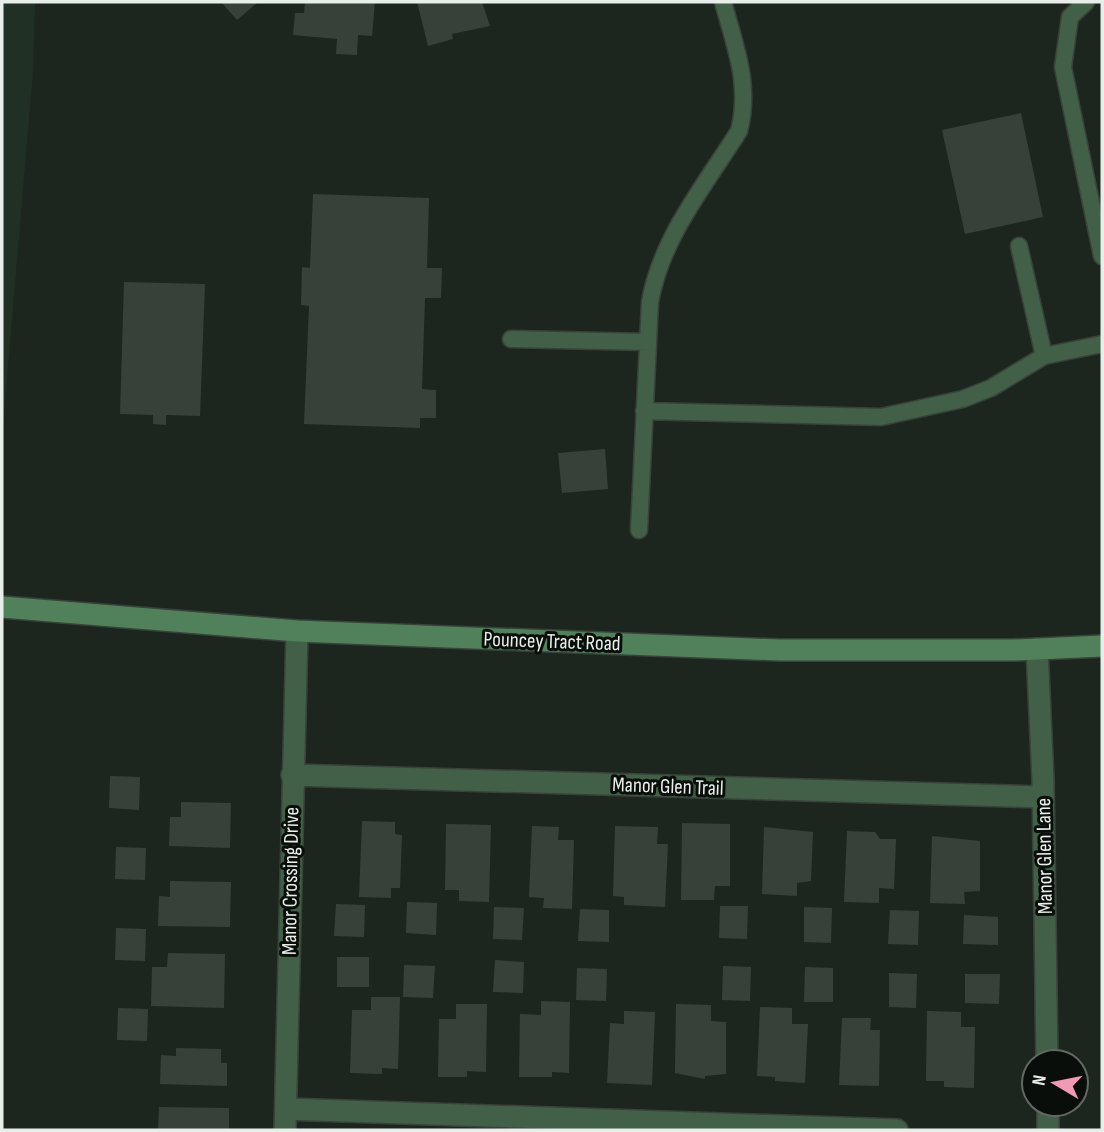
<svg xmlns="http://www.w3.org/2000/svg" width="1104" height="1132" font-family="'Sofia Sans Condensed',sans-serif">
<rect width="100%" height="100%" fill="#1d261e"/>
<path fill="#213024" d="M 2,2 L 35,2 L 33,71 L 2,437 Z"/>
<path fill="#384139" d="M 221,2 L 258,2 L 237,20 Z
M 305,2 L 375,2 L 372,36 L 358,35 L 357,55 L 336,54 L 337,39 L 293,35 L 295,13 L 304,13 Z
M 417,2 L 482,2 L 490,26 L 452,34 L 453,39 L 428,46 Z
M 1021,113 L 1043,217 L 965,234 L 942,130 Z
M 313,194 L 429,198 L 427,268 L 442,268 L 441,298 L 425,298 L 422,389 L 436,390 L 436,418 L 420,418 L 420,428 L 304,424 L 309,306 L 301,305 L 302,267 L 310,268 Z
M 124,282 L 205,284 L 200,416 L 166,415 L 166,425 L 153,424 L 153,415 L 120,414 Z
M 605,449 L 608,489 L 562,493 L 558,453 Z
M 110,776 L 140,777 L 139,810 L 109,808 Z
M 181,802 L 231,803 L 230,848 L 169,846 L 170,817 L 181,817 Z
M 362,821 L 395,822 L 395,834 L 402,835 L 400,888 L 391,888 L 391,898 L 359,897 Z
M 682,823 L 730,824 L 730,886 L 715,886 L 714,900 L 681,900 Z
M 446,824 L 491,825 L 489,902 L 459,901 L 459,890 L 445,890 Z
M 532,826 L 559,827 L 558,840 L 574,840 L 572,909 L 543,908 L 544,898 L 529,897 Z
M 615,826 L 658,827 L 657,844 L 668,844 L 665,907 L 624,905 L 624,897 L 613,896 Z
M 764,827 L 813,832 L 811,881 L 797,883 L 797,896 L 762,894 Z
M 847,831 L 875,832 L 880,839 L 896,839 L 894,889 L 879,888 L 879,903 L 844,902 Z
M 932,836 L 980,841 L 980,891 L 964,892 L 965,904 L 930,903 Z
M 116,847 L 146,848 L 145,880 L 115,879 Z
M 170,881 L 231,882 L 230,927 L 158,926 L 159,896 L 170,897 Z
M 407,902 L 437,903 L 436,935 L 406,933 Z
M 336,904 L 365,905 L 364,937 L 334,936 Z
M 720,906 L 748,906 L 747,939 L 719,938 Z
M 494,907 L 524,908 L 522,940 L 493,939 Z
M 804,907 L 832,908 L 831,943 L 804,942 Z
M 580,909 L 609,910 L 609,942 L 578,941 Z
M 890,910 L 919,911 L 918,945 L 888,944 Z
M 964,915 L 998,917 L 998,945 L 963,944 Z
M 116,928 L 146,929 L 145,961 L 115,960 Z
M 168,953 L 225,954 L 224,1008 L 151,1006 L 152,967 L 167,967 Z
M 337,957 L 369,957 L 369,987 L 337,987 Z
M 495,960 L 524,962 L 523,993 L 493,992 Z
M 404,965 L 435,966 L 433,998 L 403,997 Z
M 723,966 L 751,967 L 750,1001 L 722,1000 Z
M 805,967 L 833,968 L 833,1002 L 804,1002 Z
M 577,968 L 607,969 L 606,1001 L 576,1000 Z
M 889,973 L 917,974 L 916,1008 L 889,1007 Z
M 965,974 L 1000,974 L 999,1004 L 965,1003 Z
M 371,997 L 400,997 L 398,1069 L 382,1068 L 382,1074 L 350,1073 L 352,1010 L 371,1010 Z
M 541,1001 L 570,1002 L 569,1073 L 552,1072 L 552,1077 L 519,1077 L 520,1014 L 541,1015 Z
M 456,1004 L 487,1004 L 486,1072 L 467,1071 L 467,1077 L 438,1077 L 439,1019 L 456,1019 Z
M 676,1004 L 711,1005 L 711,1021 L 726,1022 L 726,1074 L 705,1076 L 705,1079 L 675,1073 Z
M 760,1007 L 792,1008 L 792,1024 L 808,1024 L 805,1083 L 775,1081 L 775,1077 L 757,1076 Z
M 118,1008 L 148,1009 L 147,1041 L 117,1040 Z
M 624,1011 L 655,1012 L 652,1085 L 607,1083 L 610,1023 L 624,1024 Z
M 927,1011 L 961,1012 L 961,1027 L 975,1027 L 974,1088 L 944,1087 L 944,1081 L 926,1081 Z
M 842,1018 L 871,1018 L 870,1030 L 880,1030 L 879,1086 L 839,1085 Z
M 176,1048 L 221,1049 L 221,1063 L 227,1063 L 227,1086 L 160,1084 L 161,1055 L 176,1056 Z
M 159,1107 L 229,1108 L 229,1130 L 158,1130 Z"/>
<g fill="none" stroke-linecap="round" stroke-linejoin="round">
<g stroke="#39423a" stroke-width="19">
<path id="lane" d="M 1086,2 L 1070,17 L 1063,67 L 1102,256
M 1019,246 L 1044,356
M 511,339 L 648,342
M 644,411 L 881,417 L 963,399 L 991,388 L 1044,356 L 1102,344
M 639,530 L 650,302 C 661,238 705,185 739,131 C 751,85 735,46 723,2"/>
</g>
<g stroke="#39423a" stroke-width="24">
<path id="street" d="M 1037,649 L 1043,780 L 1047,1062
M 292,775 L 1043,797
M 1048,1104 L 1048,1130
M 286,1109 L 897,1130
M 285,1130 L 297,631"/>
</g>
<g stroke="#39423a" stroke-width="24">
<path id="secondary" d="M 2,607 L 297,631 L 779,650 L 1014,650 L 1102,646"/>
</g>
<use href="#lane" stroke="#425f47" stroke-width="16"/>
<use href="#street" stroke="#425f47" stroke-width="21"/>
<use href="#secondary" stroke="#51815a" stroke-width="21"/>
</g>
<g text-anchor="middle" stroke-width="6" stroke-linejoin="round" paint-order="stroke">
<g font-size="21" fill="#e8eee9" stroke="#0a0e0a">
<text transform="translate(552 641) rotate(2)" y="7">Pouncey Tract Road</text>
<text transform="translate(668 786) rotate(2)" y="7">Manor Glen Trail</text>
<text transform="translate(1044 856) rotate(-91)" y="7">Manor Glen Lane</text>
<text transform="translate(290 881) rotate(-89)" y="7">Manor Crossing Drive</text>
</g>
</g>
<rect width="1104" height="1132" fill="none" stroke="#e8eee9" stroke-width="7"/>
<g transform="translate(1055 1083) rotate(280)"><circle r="33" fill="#0a0e0a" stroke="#636863" stroke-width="2"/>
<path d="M0-5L12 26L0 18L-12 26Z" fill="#f09ab5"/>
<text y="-10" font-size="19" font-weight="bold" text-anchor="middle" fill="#e8eee9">N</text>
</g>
</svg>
